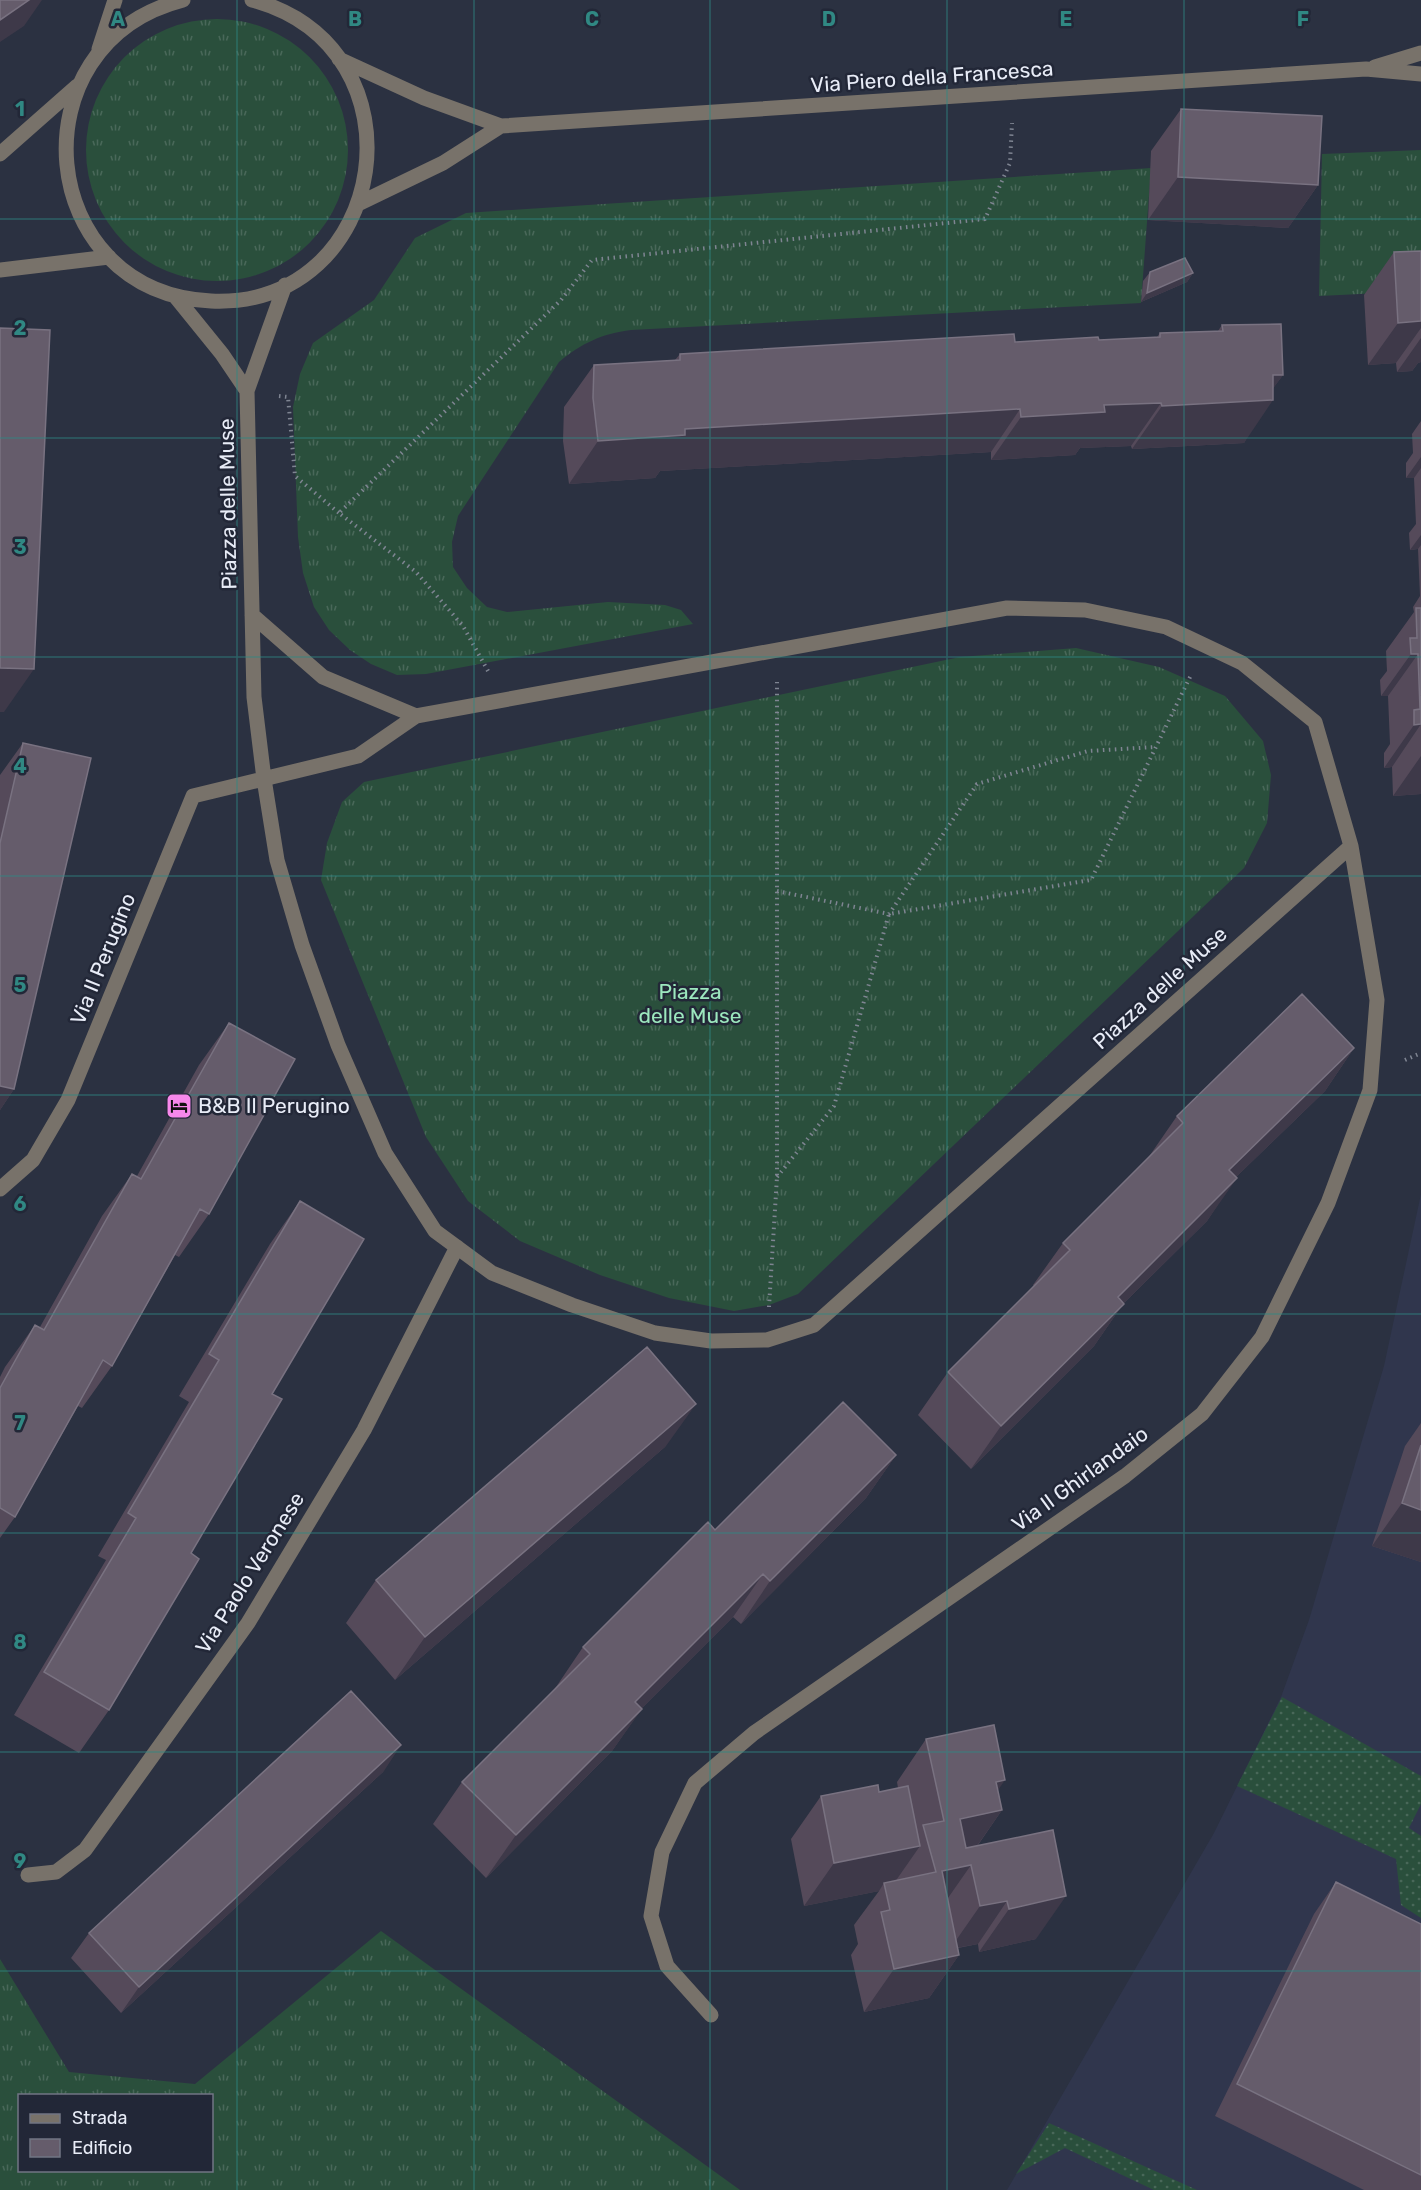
<svg xmlns="http://www.w3.org/2000/svg" width="1421" height="2190" font-family="Rubik,sans-serif">
<defs>
<pattern id="grass-tufts" width="24" height="20" patternUnits="userSpaceOnUse" patternTransform="scale(1.5)"><rect width="24" height="20" fill="#2a4f3c"/><path d="M3 7l-1-3M5 7V3M7 7l1-3M15 17l-1-3M17 17v-4M19 17l1-3" fill="none" stroke="#496859"/></pattern>
<pattern id="garden-dots" width="8" height="8" patternUnits="userSpaceOnUse" patternTransform="scale(1.5)"><rect width="8" height="8" fill="#2a4f3c"/><path d="M2 2h.1M6 6h.1" fill="none" stroke="#496859" stroke-width="1.8" stroke-linecap="round"/></pattern>
</defs>
<rect width="100%" height="100%" fill="#2b3141"/>
<path fill="#30364d" d="M 1421,1194 L 1421,2190 L 1007,2190 L 1214,1833 L 1281,1697 L 1309,1620 L 1384,1366 Z"/>
<path fill="url(#grass-tufts)" fill-rule="evenodd" d="M86 150a131 131 0 1 1 262 0a131 131 0 1 1-262 0Z
M 1421,150 L 1421,291 L 1319,296 L 1322,154 Z
M 1151,168 L 1141,303 L 631,330 C 601,334 582,343 559,362 L 458,516 L 452,542 L 453,567 L 467,588 L 487,607 L 507,612 L 608,602 L 665,605 L 681,610 L 693,624 L 426,674 L 397,675 L 371,664 L 350,650 L 329,630 L 314,607 L 303,573 L 298,537 L 293,407 L 300,374 L 313,343 L 374,300 L 415,238 L 466,213 Z
M 1076,648 L 1159,667 L 1225,696 L 1263,741 L 1271,775 L 1267,823 L 1244,868 L 798,1294 L 769,1305 L 734,1311 L 669,1298 L 600,1275 L 520,1241 L 468,1201 L 426,1137 L 321,880 L 327,843 L 342,802 L 364,782 L 960,657 Z
M 381,1931 L 740,2190 L 0,2190 L 0,1959 L 69,2072 L 195,2084 ZM 20,2096 L 212,2096 L 212,2170 L 20,2170 Z"/>
<path fill="url(#garden-dots)" d="M 1282,1697 L 1421,1776 L 1421,1804 L 1409,1828 L 1421,1836 L 1421,1918 L 1401,1905 L 1396,1859 L 1237,1786 Z
M 1049,2123 L 1197,2190 L 1154,2190 L 1065,2148 L 1016,2174 Z"/>
<g fill="none" stroke-linecap="round" stroke-linejoin="round">
<path stroke="#7f8592" stroke-width="4" stroke-dasharray="1.5 4.5" stroke-linecap="butt" d="M 279,396 L 288,397 L 295,476 L 339,513
M 488,671 L 463,626 L 416,572 L 339,513 L 561,300 L 592,260 L 985,219 L 1010,163 L 1012,123
M 777,891 L 889,914 L 977,784 L 1088,751 L 1155,747
M 1405,1060 L 1421,1053
M 777,1177 L 834,1106 L 889,914 L 1091,880 L 1192,673
M 769,1307 L 777,1177 L 777,682"/>
<path stroke="#78726a" stroke-width="15" d="M 183,0 C 12,44 35,293 211,301 C 390,309 430,48 252,0
M 99,49 L 115,0
M 339,59 L 424,98 L 501,126 L 1366,69 L 1421,74
M 1375,67 L 1421,53
M 0,154 L 77,86
M 358,204 L 443,163 L 501,126
M 0,270 L 109,257
M 285,285 L 247,391 L 254,697 L 264,779 L 277,860 L 302,945 L 338,1045 L 385,1153 L 435,1231 L 492,1273 L 572,1305 L 655,1333 L 711,1341 L 767,1340 L 814,1325 L 1351,846
M 175,296 L 222,354 L 247,391
M 252,615 L 323,677 L 416,716
M 0,1189 L 33,1160 L 68,1100 L 193,796 L 358,756 L 416,716 L 1007,608 L 1085,610 L 1166,627 L 1242,663 L 1315,722 L 1351,846 L 1377,1000 L 1370,1090 L 1328,1203 L 1262,1337 L 1202,1414 L 1125,1476 L 754,1733 L 695,1783 L 662,1852 L 651,1916 L 667,1966 L 711,2015
M 28,1875 L 56,1872 L 85,1850 L 248,1623 L 364,1430 L 457,1247"/>
</g>
<path fill="#554a5a" d="M 1181,109 L 1318,185 L 1288,228 L 1148,220 L 1151,151 Z
M 1421,251 L 1421,362 L 1418,363 L 1412,371 L 1397,372 L 1396,363 L 1368,365 L 1364,295 L 1394,252 Z
M 1150,272 L 1193,273 L 1187,282 L 1141,302 L 1143,281 Z
M 1222,325 L 1283,375 L 1273,388 L 1244,443 L 1132,449 L 1131,446 L 1080,448 L 1075,455 L 991,460 L 991,452 L 660,471 L 655,478 L 569,484 L 563,441 L 564,407 L 594,365 L 675,360 L 680,354 L 1015,342 L 1099,340 L 1157,337 L 1160,333 L 1218,331 Z
M 1421,421 L 1421,794 L 1393,796 L 1392,767 L 1384,768 L 1384,753 L 1390,744 L 1388,696 L 1381,696 L 1380,680 L 1387,671 L 1386,651 L 1414,612 L 1413,607 L 1420,596 L 1418,549 L 1410,550 L 1409,533 L 1416,524 L 1414,478 L 1406,478 L 1406,463 L 1413,453 L 1412,434 Z
M 23,743 L 14,1089 L 0,1110 L 0,775 Z
M 229,1023 L 209,1214 L 179,1257 L 175,1255 L 112,1366 L 82,1408 L 78,1406 L 15,1517 L 0,1538 L 0,1377 L 5,1367 L 35,1325 L 40,1327 L 102,1216 L 132,1174 L 137,1176 L 199,1065 Z
M 1354,1048 L 1325,1091 L 1236,1177 L 1207,1221 L 1123,1304 L 1094,1346 L 971,1469 L 918,1415 L 948,1372 L 1034,1286 L 1033,1285 L 1063,1243 L 1148,1158 L 1177,1116 Z
M 300,1201 L 272,1394 L 191,1553 L 109,1710 L 79,1753 L 14,1715 L 106,1560 L 98,1556 L 189,1402 L 179,1396 L 270,1244 Z
M 1421,1423 L 1421,1562 L 1372,1546 L 1405,1446 Z
M 666,1446 L 395,1680 L 346,1623 L 376,1580 Z
M 896,1455 L 866,1498 L 741,1624 L 733,1617 L 642,1708 L 612,1751 L 486,1878 L 433,1824 L 462,1782 L 554,1690 L 583,1647 L 715,1530 Z
M 926,1739 L 998,1791 L 1002,1810 L 978,1845 L 1036,1939 L 979,1952 L 978,1944 L 958,1948 L 959,1955 L 929,1998 L 864,2012 L 851,1955 L 858,1944 L 854,1925 L 879,1891 L 804,1906 L 791,1839 L 821,1796 L 879,1792 L 898,1788 L 897,1782 Z
M 384,1771 L 121,2013 L 71,1958 L 89,1933 Z
M 1336,1882 L 1421,1924 L 1421,2190 L 1364,2190 L 1215,2116 L 1314,1914 Z"/>
<path fill="#3e3949" d="M 29,0 L 42,0 L 24,26 L 0,42 L 0,20 Z
M 1178,177 L 1318,185 L 1288,228 L 1148,220 Z
M 1193,273 L 1187,282 L 1141,302 L 1147,293 Z
M 1421,321 L 1421,328 L 1396,363 L 1368,365 L 1398,323 Z
M 1421,338 L 1421,362 L 1418,363 L 1412,371 L 1397,372 Z
M 1273,375 L 1283,375 L 1264,401 L 1273,400 L 1244,443 L 1132,449 L 1162,406 Z
M 1161,403 L 1131,446 L 1080,448 L 1075,455 L 991,460 L 1021,417 L 1104,405 Z
M 1020,409 L 991,452 L 660,471 L 655,478 L 569,484 L 598,441 L 685,429 Z
M 1421,457 L 1421,468 L 1414,478 L 1406,478 Z
M 1421,535 L 1421,545 L 1418,549 L 1410,550 Z
M 1411,654 L 1418,654 L 1388,696 L 1381,696 Z
M 0,668 L 34,669 L 4,712 L 0,712 Z
M 1421,724 L 1392,767 L 1384,768 L 1414,725 Z
M 1421,756 L 1421,794 L 1393,796 Z
M 1354,1048 L 1325,1091 L 1199,1213 L 1229,1170 Z
M 0,1086 L 14,1089 L 0,1110 Z
M 1237,1178 L 1207,1221 L 1123,1304 L 1094,1346 L 971,1469 L 1001,1426 L 1118,1297 Z
M 696,1404 L 666,1446 L 395,1680 L 425,1637 Z
M 896,1455 L 866,1498 L 741,1624 L 770,1581 Z
M 1402,1503 L 1421,1510 L 1421,1562 L 1372,1546 Z
M 763,1574 L 733,1617 L 605,1745 L 635,1702 Z
M 642,1709 L 612,1751 L 486,1878 L 516,1835 Z
M 401,1745 L 384,1771 L 121,2013 L 139,1987 Z
M 1005,1780 L 981,1815 L 1002,1810 L 972,1853 L 933,1861 L 960,1819 L 996,1782 Z
M 920,1846 L 890,1889 L 884,1883 L 879,1891 L 804,1906 L 834,1863 Z
M 971,1865 L 941,1908 L 942,1871 Z
M 1066,1896 L 1036,1939 L 979,1952 L 1009,1909 Z
M 1007,1901 L 978,1944 L 950,1949 L 980,1906 Z
M 959,1955 L 929,1998 L 864,2012 L 894,1969 Z"/>
<path fill="#655c6b" stroke="#797281" stroke-width="1.5" d="M 0,0 L 29,0 L 0,20 Z
M 1181,109 L 1322,116 L 1318,185 L 1178,177 Z
M 1421,251 L 1421,321 L 1398,323 L 1394,252 Z
M 1185,258 L 1193,273 L 1147,293 L 1150,272 Z
M 1281,324 L 1283,375 L 1273,375 L 1273,400 L 1162,406 L 1161,403 L 1104,405 L 1105,412 L 1021,417 L 1020,409 L 685,429 L 685,435 L 598,441 L 593,398 L 594,365 L 680,360 L 680,354 L 1014,334 L 1015,342 L 1098,337 L 1099,340 L 1160,337 L 1160,333 L 1223,331 L 1222,325 Z
M 0,328 L 50,330 L 34,669 L 0,668 Z
M 1416,608 L 1421,608 L 1421,724 L 1414,725 L 1414,710 L 1420,709 L 1418,654 L 1411,654 L 1410,638 L 1417,638 Z
M 23,743 L 91,758 L 14,1089 L 0,1086 L 0,843 Z
M 1302,994 L 1354,1048 L 1229,1170 L 1237,1178 L 1118,1297 L 1124,1304 L 1001,1426 L 948,1372 L 1070,1250 L 1063,1243 L 1183,1123 L 1177,1116 Z
M 229,1023 L 295,1059 L 209,1214 L 200,1209 L 112,1366 L 103,1360 L 15,1517 L 0,1508 L 0,1388 L 35,1325 L 44,1330 L 132,1174 L 141,1179 Z
M 300,1201 L 364,1239 L 272,1394 L 282,1399 L 191,1553 L 199,1559 L 109,1710 L 44,1672 L 136,1518 L 128,1513 L 219,1360 L 209,1354 Z
M 647,1347 L 696,1404 L 425,1637 L 376,1580 Z
M 843,1402 L 896,1455 L 770,1581 L 763,1574 L 635,1702 L 642,1709 L 516,1835 L 462,1782 L 590,1654 L 583,1647 L 708,1522 L 715,1530 Z
M 1421,1445 L 1421,1510 L 1402,1503 Z
M 351,1691 L 401,1745 L 139,1987 L 89,1933 Z
M 994,1725 L 1005,1780 L 996,1782 L 1002,1810 L 960,1819 L 966,1848 L 1053,1830 L 1066,1896 L 1009,1909 L 1007,1901 L 980,1906 L 971,1865 L 942,1871 L 959,1955 L 894,1969 L 881,1912 L 890,1910 L 884,1883 L 936,1872 L 923,1825 L 944,1821 L 926,1739 Z
M 878,1785 L 879,1792 L 908,1786 L 920,1846 L 834,1863 L 821,1796 Z
M 1336,1882 L 1421,1924 L 1421,2175 L 1237,2084 Z"/>
<path fill="none" stroke="#308883" stroke-width="1.5" stroke-opacity="0.55" d="M 237,0 L 237,2190M 474,0 L 474,2190M 710,0 L 710,2190M 947,0 L 947,2190M 1184,0 L 1184,2190M 0,219 L 1421,219M 0,438 L 1421,438M 0,657 L 1421,657M 0,876 L 1421,876M 0,1095 L 1421,1095M 0,1314 L 1421,1314M 0,1533 L 1421,1533M 0,1752 L 1421,1752M 0,1971 L 1421,1971"/>
<defs>
<g id="hotel-square" transform="scale(1.35)"><rect x="-9" y="-9" width="18" height="18" rx="4" fill="#f788eb" stroke="#222737"/><path d="M-6-4.5h1.5V1H6V5H4.5V3h-9V5H-6ZM-4 0a1.8 1.8 0 1 1 3.6 0ZM.5 0V-2.5h3Q6-2.5 6 0Z" fill="#111"/></g>
</defs>
<g fill-rule="evenodd">
<use href="#hotel-square" x="179" y="1106"/>
</g>
<g text-anchor="middle" stroke-width="5" stroke-linejoin="round" paint-order="stroke">
<g font-size="21" fill="#e8ecf7" stroke="#222737">
<text transform="translate(932 77) rotate(-4)" y="7">Via Piero della Francesca</text>
<text transform="translate(228 504) rotate(-91)" y="7">Piazza delle Muse</text>
<text transform="translate(103 959) rotate(-68)" y="7">Via Il Perugino</text>
<text transform="translate(1160 988) rotate(-42)" y="7">Piazza delle Muse</text>
<text transform="translate(1080 1479) rotate(-36)" y="7">Via Il Ghirlandaio</text>
<text transform="translate(250 1573) rotate(-58)" y="7">Via Paolo Veronese</text>
</g>
<g font-size="21" fill="#9ce7be" stroke="#222737">
<text x="690" y="999">Piazza<tspan x="690" dy="24">delle Muse</tspan></text>
</g>
<g font-size="21" fill="#e8ecf7" stroke="#222737" text-anchor="start">
<text x="198" y="1113">B&amp;B Il Perugino</text>
</g>
</g>
<g font-size="20" text-anchor="middle" font-weight="bold" fill="#308883" stroke="#222737" stroke-width="5" stroke-linejoin="round" paint-order="stroke">
<text x="118" y="26">A</text>
<text x="355" y="26">B</text>
<text x="592" y="26">C</text>
<text x="829" y="26">D</text>
<text x="1066" y="26">E</text>
<text x="1303" y="26">F</text>
<text x="20" y="116">1</text>
<text x="20" y="335">2</text>
<text x="20" y="554">3</text>
<text x="20" y="773">4</text>
<text x="20" y="992">5</text>
<text x="20" y="1211">6</text>
<text x="20" y="1430">7</text>
<text x="20" y="1649">8</text>
<text x="20" y="1868">9</text>
</g>
<rect x="18" y="2094" width="195" height="78" fill="#222737" stroke="#717684" stroke-width="1.5"/>
<rect x="30" y="2114" width="30" height="9" fill="#78726a" stroke="#717684" stroke-width="1.5"/>
<text x="72" y="2124" font-size="18" fill="#e8ecf7">Strada</text>
<rect x="30" y="2139" width="30" height="18" fill="#655c6b" stroke="#717684" stroke-width="1.5"/>
<text x="72" y="2154" font-size="18" fill="#e8ecf7">Edificio</text>
</svg>
